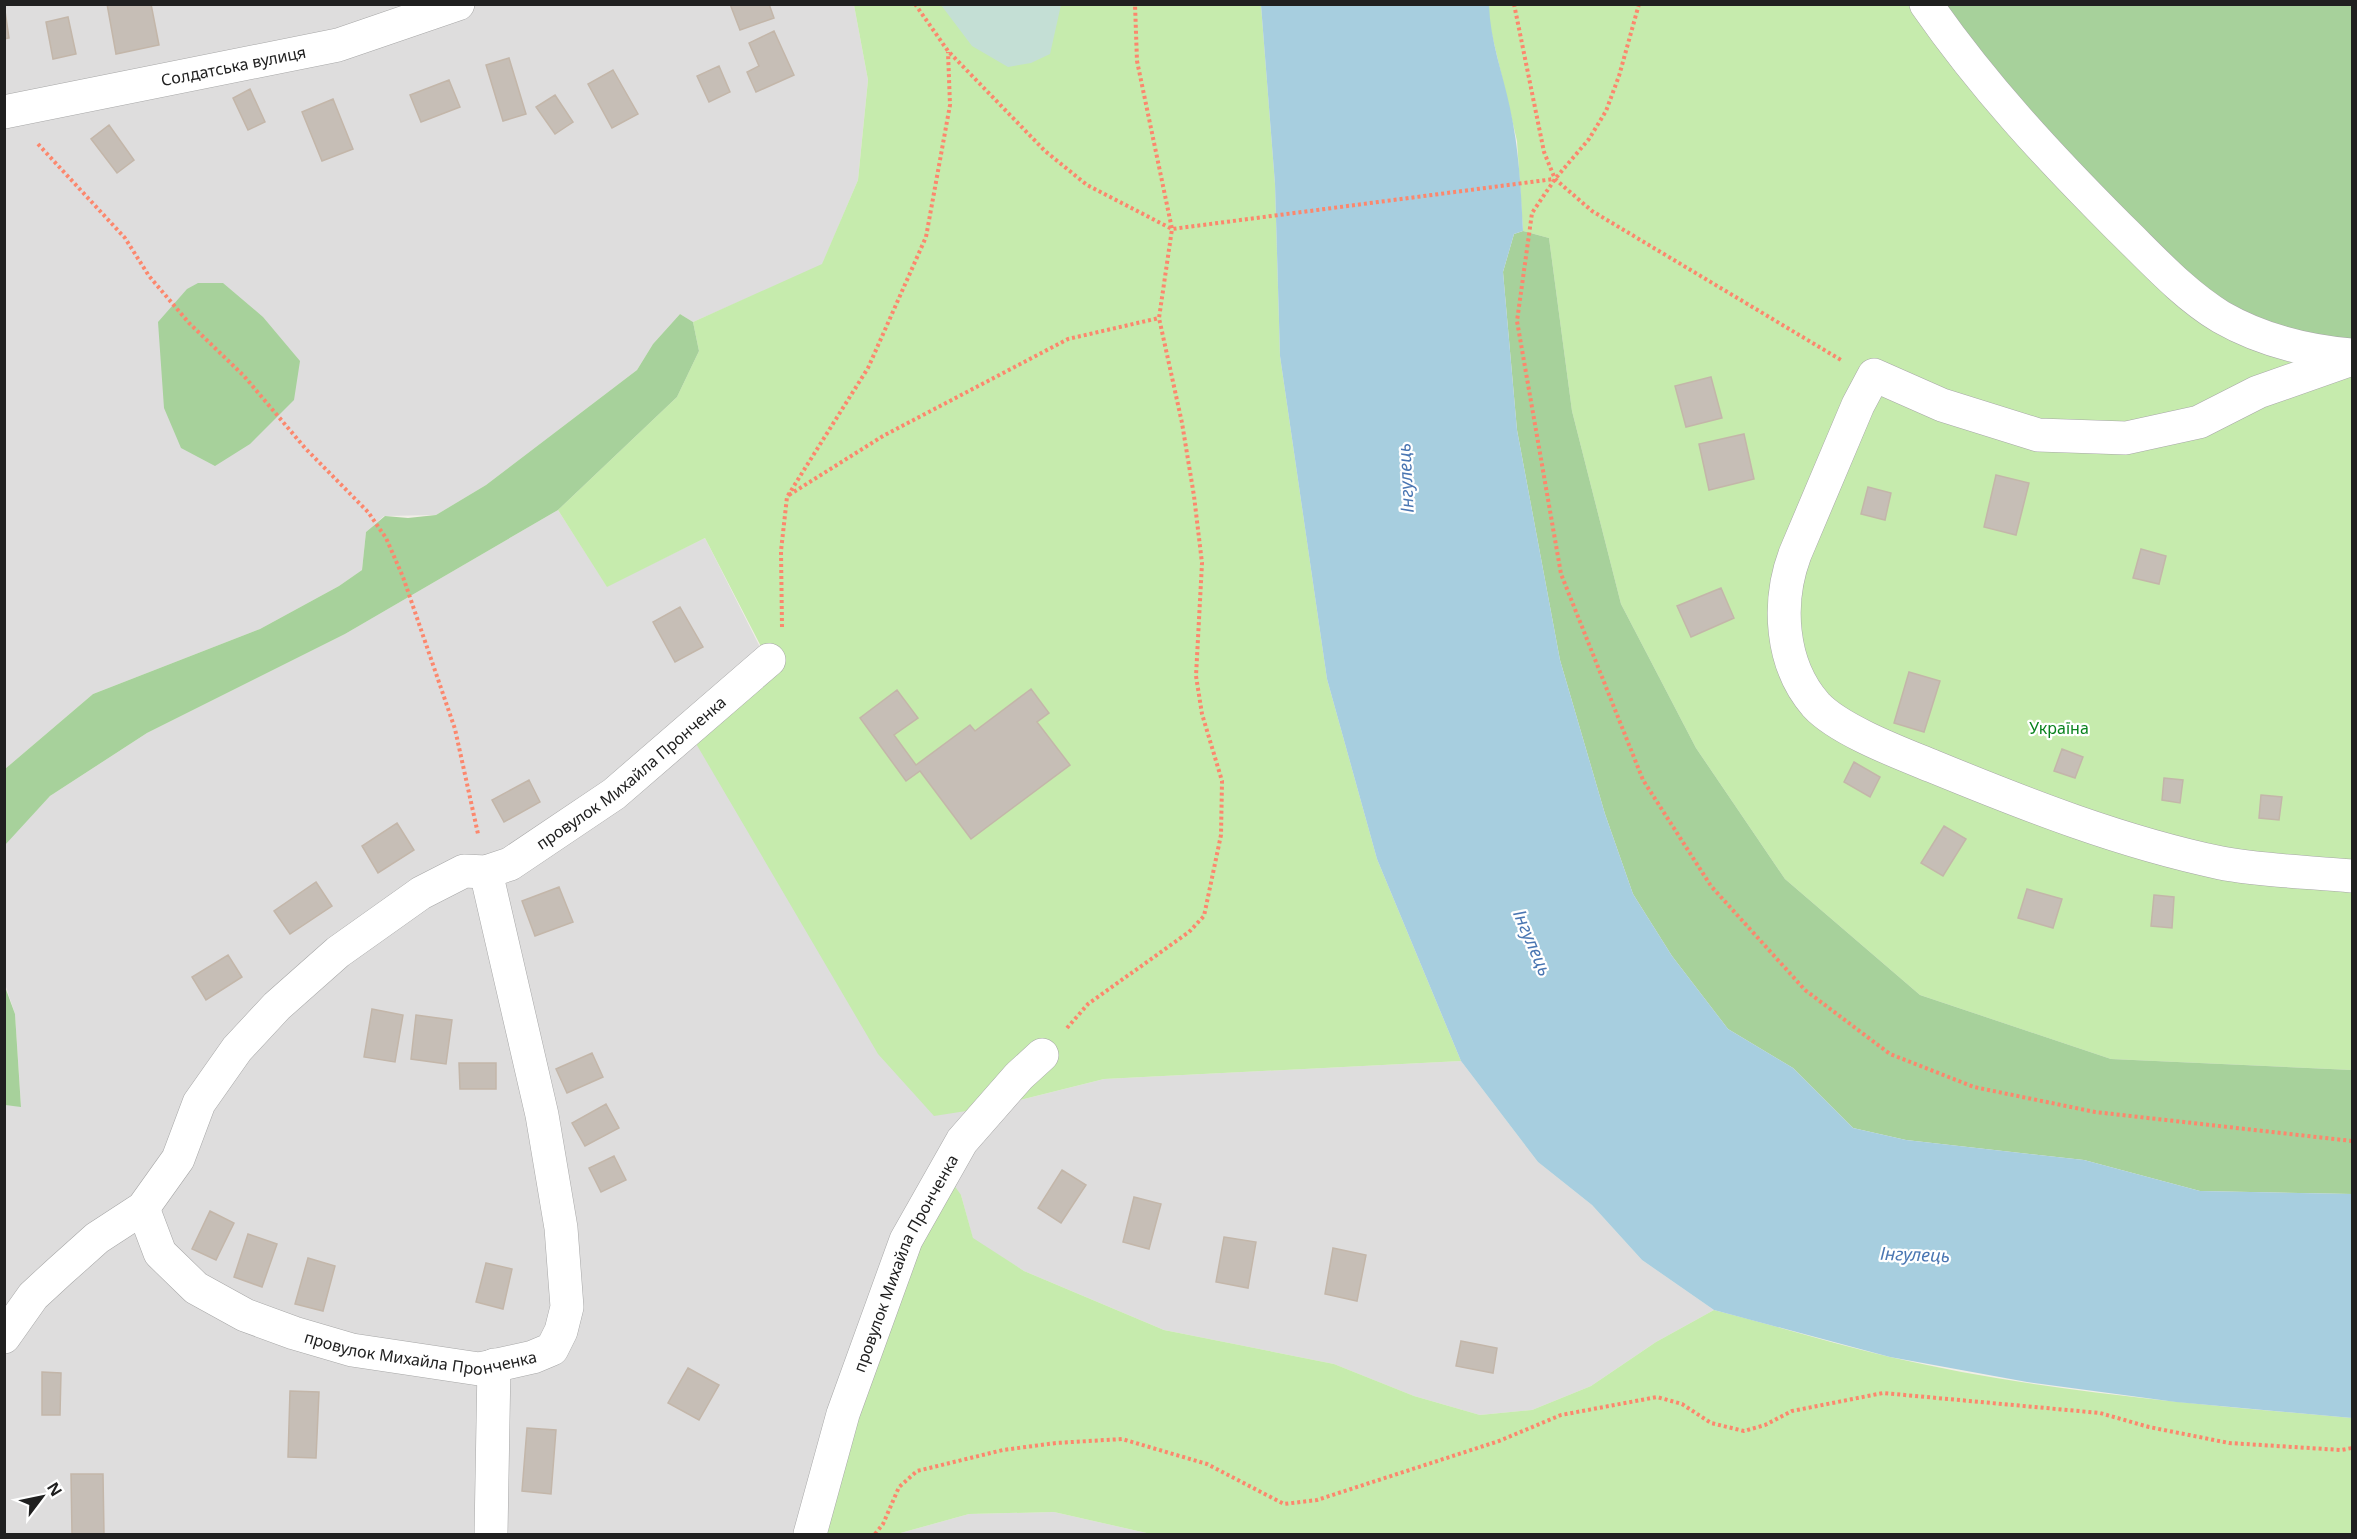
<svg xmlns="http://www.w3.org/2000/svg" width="2357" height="1539" font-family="'Noto Sans',sans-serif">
<rect width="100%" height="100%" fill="#f1eee7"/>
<path fill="#dedddd" d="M 5,5 L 854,5 L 868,80 L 858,180 L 822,265 L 693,322 L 680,314 L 653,344 L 637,370 L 486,485 L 436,515 L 384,516 L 366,532 L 362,570 L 339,586 L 260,629 L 93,694 L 5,769 Z
M 558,510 L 607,586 L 705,538 L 992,1107 L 1104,1079 L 1461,1061 L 1538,1162 L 1592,1205 L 1642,1260 L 1714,1310 L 1656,1342 L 1591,1386 L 1532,1410 L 1480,1415 L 1414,1396 L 1334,1364 L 1164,1330 L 1024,1271 L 973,1239 L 961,1195 L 810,1534 L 5,1534 L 5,1105 L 21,1106 L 15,1014 L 5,984 L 4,845 L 50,796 L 147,733 L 345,634 Z
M 1054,1512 L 1151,1534 L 897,1534 L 969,1514 Z"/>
<path fill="#c6ebad" d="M 854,5 L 1261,5 L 1275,184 L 1280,356 L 1327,679 L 1377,859 L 1461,1061 L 1104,1079 L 992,1107 L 934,1116 L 878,1054 L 688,730 L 768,660 L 705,538 L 607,587 L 558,510 L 677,397 L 699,351 L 693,322 L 822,264 L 858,180 L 868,80 Z
M 1489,5 L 1926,5 L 2352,355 L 2352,1070 L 2111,1059 L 1920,995 L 1785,879 L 1696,748 L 1621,604 L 1572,411 L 1549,238 L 1523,231 L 1517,141 L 1489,22 Z
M 944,1171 L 961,1195 L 973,1238 L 1024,1271 L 1164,1330 L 1334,1364 L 1414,1396 L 1480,1415 L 1532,1410 L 1591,1386 L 1656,1342 L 1714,1310 C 1773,1325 1831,1343 1890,1357 C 2041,1392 2198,1404 2352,1418 L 2352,1534 L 1151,1534 L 1054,1512 L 969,1514 L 897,1534 L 810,1534 Z"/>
<path fill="#a7d19b" d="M 1926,5 L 2352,5 L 2352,355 L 2221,317 Z
M 1523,231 L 1549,238 L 1572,411 L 1621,604 L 1696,748 L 1785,879 L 1920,995 L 2111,1059 L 2352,1070 L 2352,1194 L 2200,1191 L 2084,1160 L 1906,1140 L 1853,1128 L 1793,1068 L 1728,1029 L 1672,956 L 1633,894 L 1605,814 L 1560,660 L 1517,430 L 1503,272 L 1514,234 Z
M 198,283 L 223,283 L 263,317 L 300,361 L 294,400 L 250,444 L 215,466 L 181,448 L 164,408 L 158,322 L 187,289 Z
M 680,314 L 693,322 L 699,351 L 677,397 L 558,510 L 345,634 L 147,733 L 50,796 L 5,845 L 5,769 L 93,694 L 260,629 L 339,586 L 362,570 L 366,532 L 385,516 L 408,518 L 436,515 L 486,485 L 637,370 L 653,344 Z
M 4,984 L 15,1014 L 21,1107 L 5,1105 Z"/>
<path fill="#c4dfd5" d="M 941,5 L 1061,5 L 1050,54 L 1031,63 L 1008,67 L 972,46 Z"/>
<path fill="#a7cedf" d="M 1261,5 L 1489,5 C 1490,40 1503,74 1510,108 C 1519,149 1521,190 1523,231 L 1514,234 L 1503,272 L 1517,430 L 1560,660 L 1605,814 L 1633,894 L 1672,956 L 1728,1029 L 1793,1068 L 1853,1128 L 1906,1140 L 2084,1160 L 2200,1191 L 2352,1194 L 2352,1418 L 2176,1402 L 2027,1382 L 1890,1357 L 1714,1310 L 1642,1260 L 1592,1205 L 1538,1162 L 1461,1061 L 1377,859 L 1327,679 L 1280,356 L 1275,184 Z"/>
<path fill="#c6beb6" stroke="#c3b6a9" stroke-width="1.5" d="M 4,4 L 9,38 L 4,39 Z
M 107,4 L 151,4 L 159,45 L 116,54 Z
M 730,4 L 769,4 L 774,18 L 740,30 Z
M 68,17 L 76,54 L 53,59 L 46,22 Z
M 774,31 L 794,75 L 756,92 L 747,72 L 759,66 L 749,43 Z
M 509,58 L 526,114 L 503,121 L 486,65 Z
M 719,66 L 730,92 L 709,102 L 697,76 Z
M 613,70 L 638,114 L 612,128 L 588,84 Z
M 449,80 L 460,107 L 421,122 L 410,95 Z
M 250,89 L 265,122 L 248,130 L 233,98 Z
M 555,95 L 573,122 L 555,134 L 536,107 Z
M 333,99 L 353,149 L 322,161 L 302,112 Z
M 109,125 L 134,160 L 117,173 L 91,139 Z
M 1711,377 L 1722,418 L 1686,427 L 1675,386 Z
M 1744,434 L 1754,479 L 1709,490 L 1699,444 Z
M 1996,475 L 2029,483 L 2016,535 L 1984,527 Z
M 1868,487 L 1891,493 L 1885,520 L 1861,514 Z
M 2141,549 L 2166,556 L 2159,584 L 2133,578 Z
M 1721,588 L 1734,618 L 1691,637 L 1677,606 Z
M 680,607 L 703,647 L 675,662 L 653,622 Z
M 1909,672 L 1940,681 L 1924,732 L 1894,723 Z
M 1031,689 L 1049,713 L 1037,722 L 1070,765 L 971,839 L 920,771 L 906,781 L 860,718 L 897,690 L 918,718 L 894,735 L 916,765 L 970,725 L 975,731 Z
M 2062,749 L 2083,757 L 2075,778 L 2054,771 Z
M 1854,762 L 1880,777 L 1870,797 L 1844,782 Z
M 2164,778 L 2183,780 L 2180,803 L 2162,800 Z
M 529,780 L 540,802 L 504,822 L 492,800 Z
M 2261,795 L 2282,797 L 2279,820 L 2259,818 Z
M 397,823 L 414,850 L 378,873 L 362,846 Z
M 1944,826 L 1966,839 L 1943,876 L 1921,863 Z
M 316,882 L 332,906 L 290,934 L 274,911 Z
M 559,887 L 573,922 L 535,936 L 522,901 Z
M 2027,889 L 2062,899 L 2053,928 L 2018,918 Z
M 2154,895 L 2174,897 L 2172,928 L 2151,926 Z
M 228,955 L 242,977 L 206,1000 L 192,977 Z
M 372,1009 L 403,1015 L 395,1062 L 364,1057 Z
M 416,1015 L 452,1020 L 446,1064 L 411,1059 Z
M 592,1053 L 603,1077 L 567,1093 L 556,1069 Z
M 459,1063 L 496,1063 L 496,1089 L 460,1089 Z
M 606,1104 L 619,1128 L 585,1146 L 572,1123 Z
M 614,1156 L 626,1180 L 601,1192 L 589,1168 Z
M 1062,1170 L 1086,1185 L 1061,1223 L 1038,1208 Z
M 1134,1197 L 1161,1204 L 1149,1249 L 1123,1242 Z
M 210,1211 L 234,1223 L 216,1260 L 192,1249 Z
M 248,1234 L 277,1244 L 262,1287 L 234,1277 Z
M 1224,1237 L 1256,1242 L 1248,1288 L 1216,1282 Z
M 1333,1248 L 1366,1255 L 1357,1301 L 1325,1294 Z
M 308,1258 L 335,1266 L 323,1311 L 295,1304 Z
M 486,1263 L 512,1269 L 503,1309 L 476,1302 Z
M 1461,1341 L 1497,1348 L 1493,1373 L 1456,1366 Z
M 688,1368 L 719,1385 L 699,1420 L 668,1403 Z
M 42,1372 L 61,1373 L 60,1415 L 42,1415 Z
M 290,1391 L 319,1392 L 316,1458 L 288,1457 Z
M 527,1428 L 556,1430 L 551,1494 L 522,1491 Z
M 71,1474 L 103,1474 L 104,1534 L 72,1534 Z"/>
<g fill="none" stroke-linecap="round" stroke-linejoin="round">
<g stroke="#a7a7a7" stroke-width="34">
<g id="street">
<path d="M 1926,4 C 1983,86 2049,157 2119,227 C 2151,258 2183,294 2221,317 C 2261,340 2306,351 2351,355"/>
<path id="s1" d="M 4,112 L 338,45 L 458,4"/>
<path d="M 2352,359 L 2258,392 L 2199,422 L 2126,438 L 2038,435 L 1942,405 L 1874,375 L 1858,405 L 1795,554 C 1777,602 1780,664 1816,705 C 1839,730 1900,753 1932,766 C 2027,805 2121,842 2221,863 C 2263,871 2309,872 2352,876"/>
<path id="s2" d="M 143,1208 L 160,1253 L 196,1288 L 245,1315 L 294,1333 L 352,1350 L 479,1369 L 533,1357 L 552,1349 L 561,1331 L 567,1307 L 561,1228 L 542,1115 L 486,872"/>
<path id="s3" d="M 4,1337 L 33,1296 L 59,1272 L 97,1238 L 143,1208 L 178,1159 L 199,1103 L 237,1049 L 277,1006 L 338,952 L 421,893 L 464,871 L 486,872 L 510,864 L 614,794 L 769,660"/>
<path d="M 491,1534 L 494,1365"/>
<path id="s4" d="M 810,1534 L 843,1414 L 906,1240 L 962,1141 L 1019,1076 L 1042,1055"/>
</g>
</g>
<path stroke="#fc876d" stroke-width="4" stroke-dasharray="3 3" stroke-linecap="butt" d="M 915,4 L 948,51 L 1045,151 L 1087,185 L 1172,229 L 1554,179
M 1514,4 L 1544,152 L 1555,179 L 1592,211 L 1841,360
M 1639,4 L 1619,76 L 1606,111 L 1589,139 L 1555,179 L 1532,213 L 1517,321 L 1561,574 L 1643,780 L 1711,886 L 1805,990 L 1890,1054 L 1974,1087 L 2095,1112 L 2352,1141
M 38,144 L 125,238 L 149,276 L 189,323 L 244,376 L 305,448 L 368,512 L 386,538 L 403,577 L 455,729 L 478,834
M 789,495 L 883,436 L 1068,339 L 1159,318
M 782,627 L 781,551 L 787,497 L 868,368 L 926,237 L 950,105 L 948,52
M 1067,1028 L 1088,1004 L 1189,932 L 1204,916 L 1221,835 L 1222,781 L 1202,714 L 1196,676 L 1202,563 L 1194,496 L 1182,423 L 1159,318 L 1172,229 L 1137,61 L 1135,4
M 875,1534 L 883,1524 L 899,1487 L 917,1471 L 1003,1450 L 1056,1443 L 1122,1439 L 1207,1464 L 1284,1504 L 1317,1500 L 1499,1441 L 1561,1415 L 1657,1397 L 1682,1404 L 1711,1423 L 1744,1431 L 1765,1425 L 1792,1411 L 1883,1393 L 2100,1413 L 2149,1427 L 2229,1443 L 2341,1450 L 2352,1448"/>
<use href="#street" stroke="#fff" stroke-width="33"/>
</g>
<g text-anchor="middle" stroke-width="4.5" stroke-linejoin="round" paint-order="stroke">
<g font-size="16" fill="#202020" stroke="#fff">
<text dy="6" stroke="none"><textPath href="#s1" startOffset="234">Солдатська вулиця</textPath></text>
<text dy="6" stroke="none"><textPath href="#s3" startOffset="867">провулок Михайла Пронченка</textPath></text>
<text dy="6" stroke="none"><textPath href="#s4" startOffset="288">провулок Михайла Пронченка</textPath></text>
<text dy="6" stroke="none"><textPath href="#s2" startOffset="336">провулок Михайла Пронченка</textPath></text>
</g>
<g font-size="16" fill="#0a821e" stroke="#fff">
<text x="2059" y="734">Україна</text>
</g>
<g font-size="18" font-style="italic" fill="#4a76b2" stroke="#fff">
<text transform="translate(1406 478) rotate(-93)" y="6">Інгулець</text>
<text transform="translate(1532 943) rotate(67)" y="6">Інгулець</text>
<text transform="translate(1915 1255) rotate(2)" y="6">Інгулець</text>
</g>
</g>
<rect width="2357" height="1539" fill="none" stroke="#202020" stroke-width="12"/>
<g transform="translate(42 1497) rotate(58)" stroke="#ffffff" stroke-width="4.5" paint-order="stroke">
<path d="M0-4.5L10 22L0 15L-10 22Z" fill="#202020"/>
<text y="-9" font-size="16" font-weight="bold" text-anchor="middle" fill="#202020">N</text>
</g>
</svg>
